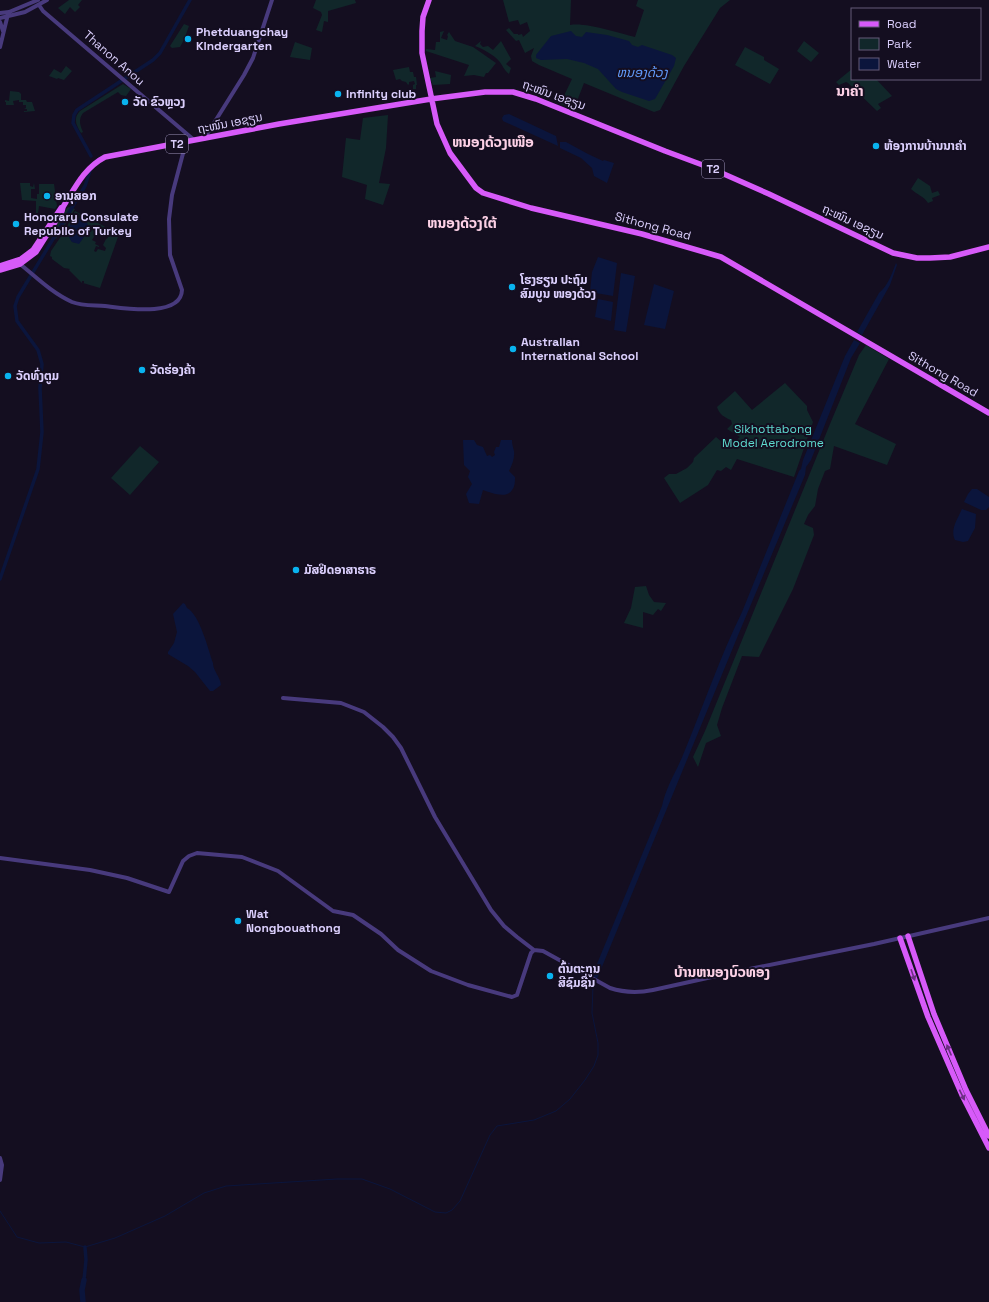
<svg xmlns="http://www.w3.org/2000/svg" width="989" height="1302" font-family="'Space Grotesk','Noto Sans Lao',sans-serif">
<rect width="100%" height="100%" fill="#140e20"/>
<path fill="#11272a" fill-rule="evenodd" d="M 69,0 L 82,0 L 78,5 L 80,7 L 75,12 L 70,7 L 65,14 L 58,8 Z
M 316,0 L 355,0 L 356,3 L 328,11 L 328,22 L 324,21 L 322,32 L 316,30 L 322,15 L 321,12 L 313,8 Z
M 503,0 L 571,0 L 570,25 C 586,22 618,33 635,37 L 644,10 L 636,6 L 638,0 L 730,0 L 720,8 L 684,66 L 660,110 L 654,112 L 584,83 L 574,109 L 560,104 L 572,79 L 539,65 L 532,61 L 531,56 L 534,48 L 525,53 L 519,40 L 516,41 L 506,30 L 509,28 L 514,34 L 518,34 L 518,35 L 522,34 L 523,37 L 530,31 L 527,22 L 520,25 L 518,20 L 509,22 Z
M 184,24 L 189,26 C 186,34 184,41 180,47 L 172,48 L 170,46 Z
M 444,31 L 441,38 L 447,40 L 448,36 L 447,35 L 449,32 L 455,41 L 473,47 L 496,63 L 488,73 L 486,73 L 484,77 L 474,75 L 464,76 L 469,65 L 426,51 L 426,49 L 435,50 L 436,42 L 440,42 L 440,32 Z
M 481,41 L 480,44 L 483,47 L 488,46 L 493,50 L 501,41 L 511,59 L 506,64 L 511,68 L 509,74 C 504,70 503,66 499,61 C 494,55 483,49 475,46 Z
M 804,41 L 819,53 L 811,62 L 797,51 Z
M 295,42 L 312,48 L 310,60 L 290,57 Z
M 745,47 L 764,57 L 764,60 L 779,69 L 770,84 L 735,65 Z
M 66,66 L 72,71 L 64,80 L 58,78 L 57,79 L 49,76 L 54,69 L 61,73 Z
M 409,67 L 410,72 L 413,72 L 414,77 L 416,77 L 417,85 L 416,85 L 416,89 L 413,89 L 413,85 L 415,84 L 414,81 L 409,82 L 409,84 L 408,85 L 406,82 L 402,81 L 400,79 L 396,80 L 393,70 Z
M 852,69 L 852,79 L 876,79 L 892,96 L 878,104 L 881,108 L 877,111 L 848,83 L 846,82 L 839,85 L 836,82 Z
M 435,71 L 451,75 L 450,84 L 433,85 L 430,78 L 436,77 Z
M 123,84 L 131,89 L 126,96 L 121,95 L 118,92 L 83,113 C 78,120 80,125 83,132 L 81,133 C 76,125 73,118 80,111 Z
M 10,91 L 19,92 L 21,94 L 21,100 L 26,100 L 27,102 L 32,102 L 35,111 L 24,112 L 24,111 L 27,111 L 27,109 L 24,109 L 26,108 L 26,105 L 23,105 L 23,102 L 19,102 L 19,100 L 13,101 L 14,105 L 6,105 L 6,102 L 5,102 L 5,100 L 9,101 Z
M 388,115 L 386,148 L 379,183 L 390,184 L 383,205 L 365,199 L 367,185 L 342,177 L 346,138 L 360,140 L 363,118 Z
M 918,178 L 930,186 L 932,193 L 938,191 L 940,195 L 932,198 L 933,201 L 928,203 C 925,197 916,194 911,189 Z
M 20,183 L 30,183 L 30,186 L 33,187 L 34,183 L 35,189 L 31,189 L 31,198 L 37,199 L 37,194 L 39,194 L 39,196 L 39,184 L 54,184 L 57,206 L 55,209 L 39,206 L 38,213 L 36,213 L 36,201 L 22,200 Z
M 69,207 L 75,209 L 56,239 L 50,234 L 67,208 Z
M 75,211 L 119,234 L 100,288 L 83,283 L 84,283 L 84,281 L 82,281 L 82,283 L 69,270 L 70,269 L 64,268 L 52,259 L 52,257 L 50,256 L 51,251 L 64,232 ZM 88,225 L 86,234 L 79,243 L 72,242 L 68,230 L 70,227 ZM 102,228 L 116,233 L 114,237 L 107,234 L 108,238 L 106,239 L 103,245 L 106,248 L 105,251 L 98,249 L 96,252 L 94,251 L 96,246 L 99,247 L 99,246 L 95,244 L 96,242 L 92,240 L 95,235 L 101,236 Z
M 866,345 L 889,359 L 855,424 L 896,444 L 887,465 L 834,446 L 830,469 L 825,471 L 818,489 L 815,506 L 808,515 L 804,524 L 813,528 L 814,535 L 793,589 L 759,657 L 742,656 L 722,708 L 717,725 L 721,736 L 706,743 L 698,767 L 693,757 L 705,731 L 830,424 L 859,355 Z
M 785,383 L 807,406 L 807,410 L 813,422 L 794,477 L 737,459 L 731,470 L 726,467 L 721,471 L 717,470 L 708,485 L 680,503 L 664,478 L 669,474 L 676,474 L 687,468 L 693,462 L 694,458 L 716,437 L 728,447 L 740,437 L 727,429 L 732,424 L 731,420 C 725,418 719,414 717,407 L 735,391 L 752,410 Z
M 140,446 L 159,462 L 130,495 L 111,478 Z
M 646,586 L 649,595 L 654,602 L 666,603 L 661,611 L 658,609 L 653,615 L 643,612 L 643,628 L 624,623 L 631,608 L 635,587 Z"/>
<path fill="#0b153c" d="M 571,31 L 576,36 L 582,37 L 586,32 L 607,35 L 629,41 L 632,45 L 638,47 L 642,45 L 672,55 L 676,58 L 674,66 L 655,99 L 649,101 L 622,92 L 616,89 L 598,69 L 584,63 L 567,59 L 541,60 L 536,58 L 536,55 L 551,36 Z
M 509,114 L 556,136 L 558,146 L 505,122 L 503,121 L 502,118 L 504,115 Z
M 560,142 L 566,142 L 588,154 L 603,161 L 604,160 L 614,163 L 607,183 L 594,176 L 592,168 L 581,158 L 560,148 Z
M 76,218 C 81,218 86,220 88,225 L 86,234 L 79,244 L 72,242 C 65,234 68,225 76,218 Z
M 598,257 L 617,263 L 613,296 L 590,292 L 592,272 Z
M 896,263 L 897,265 L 890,285 L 862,335 L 857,332 L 879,293 C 888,286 892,273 896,263 Z
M 621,273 L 635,276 L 626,332 L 614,330 Z
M 654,284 L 674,291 L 665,329 L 644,325 Z
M 598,299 L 613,302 L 611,321 L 595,317 Z
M 854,340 L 860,343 L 851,358 L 811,460 L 806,467 L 805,475 L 739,633 L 597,979 L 592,976 L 662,806 C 666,786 678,769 685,750 C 704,704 720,657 742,612 L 799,471 L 801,469 L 803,460 L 845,356 Z
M 463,440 L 474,440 L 477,445 L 483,447 L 487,456 L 490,455 L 492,457 L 495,455 L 494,452 L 496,447 L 499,447 L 501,440 L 512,440 C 512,445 513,446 514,451 C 515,458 512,465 509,471 L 515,477 C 515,481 515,487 512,490 C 507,499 491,493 483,490 L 479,504 L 469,503 L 466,494 L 472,484 L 468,477 L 470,471 L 464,465 Z
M 972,489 L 977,489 L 989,497 L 989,507 L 986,510 L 981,510 L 964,502 L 968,494 Z
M 962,509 L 976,514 L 975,528 L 968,541 L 963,542 L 955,540 C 950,530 957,520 961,511 Z
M 183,603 L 185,604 L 187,608 C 200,615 208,649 213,663 C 213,671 220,676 221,685 L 213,691 L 210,691 L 195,672 L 188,666 L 168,654 L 168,652 L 174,643 L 177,632 L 173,614 Z"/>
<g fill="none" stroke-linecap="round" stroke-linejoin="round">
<path stroke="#0b153c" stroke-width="1" d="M 0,1211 L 17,1237 L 39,1243 L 66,1242 L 85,1247 L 115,1238 L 165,1216 L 204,1193 L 226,1186 L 337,1179 L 362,1179 L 390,1189 L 435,1212 L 446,1213 L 452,1210 L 460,1201 L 490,1135 L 497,1126 L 534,1120 L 556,1111 L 570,1099 L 585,1080 L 594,1066 L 598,1055 L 598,1043 L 592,1013 L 593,986"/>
<path stroke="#0b153c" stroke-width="3.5" d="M 91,156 L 73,123 L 74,115 L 77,110 L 153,60 L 160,53 L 190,0
M 0,579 L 38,469 L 42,432 L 40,388 L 42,364 L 38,350 L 17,321 L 15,306 L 18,297 L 85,186 L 90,171
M 84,1280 L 86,1260 L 85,1247"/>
<path stroke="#0b153c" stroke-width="5.5" d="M 83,1302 L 82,1290 L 84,1280"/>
<path stroke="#483a7d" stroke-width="4" d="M 39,5 L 43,11 L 194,140
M 0,13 L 9,12 L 38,0
M 0,18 L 25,12 L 47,0
M 0,22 L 3,31
M 0,47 L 8,14
M 204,139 L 244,75 L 253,58 L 272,0
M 20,264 C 36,277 52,293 72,302 C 82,306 95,305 105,306 C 123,308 181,318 182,290 L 170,255 L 169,219 L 172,195 L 186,142
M 283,698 L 341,703 L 364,712 L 383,727 L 393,737 L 401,748 L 435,817 L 491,910 L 504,926 L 517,937 L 534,950 L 543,951 L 610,988 C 625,993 638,993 653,990 L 730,973 L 874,944 L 989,918
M 0,858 L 90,870 L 127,878 L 169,892 L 183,861 L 189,856 L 197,853 L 242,857 L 278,871 L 333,911 L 353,915 L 381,934 L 398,950 L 431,971 L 468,985 L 512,997 L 517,995 L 531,953 L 534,950
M 0,1158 L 2,1165 L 0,1180"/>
<path stroke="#d75af9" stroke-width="5.5" d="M 429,0 L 423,17 L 422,31 L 422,53 L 437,124 L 450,153 L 476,188 L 483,193 L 531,208 L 642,234 L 721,257 L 989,413
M 0,266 L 21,259 L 33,250 L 61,208
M 0,270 L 20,264 L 36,252 L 62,211 L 63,207 C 75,188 84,168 105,157 L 279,124 L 431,99 L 485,92 L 513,92 L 536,99 L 665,151 L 708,167 L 769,194 L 893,253 L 917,258 L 930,258 L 950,257 L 989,247
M 908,936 L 934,1014 L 966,1090 L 989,1136
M 900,938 L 928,1017 L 962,1095 L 989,1148"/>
</g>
<defs><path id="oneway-solid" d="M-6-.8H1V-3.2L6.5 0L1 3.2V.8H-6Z"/></defs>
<g fill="#6c3082">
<use href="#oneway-solid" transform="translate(913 975) rotate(71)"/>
<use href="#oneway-solid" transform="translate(949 1050) rotate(-113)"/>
<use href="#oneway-solid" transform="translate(962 1095) rotate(64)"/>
</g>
<g fill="#09b3ef" stroke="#140e20" stroke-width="1.5">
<circle cx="188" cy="39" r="4"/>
<circle cx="338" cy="94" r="4"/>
<circle cx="125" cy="102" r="4"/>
<circle cx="876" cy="146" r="4"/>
<circle cx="47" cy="196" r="4"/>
<circle cx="16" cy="224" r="4"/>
<circle cx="512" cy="287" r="4"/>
<circle cx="513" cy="349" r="4"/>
<circle cx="142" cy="370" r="4"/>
<circle cx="8" cy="376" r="4"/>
<circle cx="296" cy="570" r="4"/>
<circle cx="238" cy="921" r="4"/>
<circle cx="550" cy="976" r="4"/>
</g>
<g text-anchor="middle" stroke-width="4" stroke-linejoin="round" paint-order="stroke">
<g fill="#140e20" stroke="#9f95bb" stroke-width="1">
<rect x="166" y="135" width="22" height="18" rx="3"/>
<rect x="702" y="160" width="22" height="18" rx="3"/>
</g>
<g font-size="11" font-weight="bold" fill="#dbcffd">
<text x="177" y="148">T2</text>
<text x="713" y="173">T2</text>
</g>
<g font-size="12" font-weight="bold" fill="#dbcffd" stroke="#140e20" text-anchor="start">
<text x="196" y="36">Phetduangchay<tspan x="196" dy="14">Kindergarten</tspan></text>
<text x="346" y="98">Infinity club</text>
<text x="133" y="106">ວັດ ຂົວຫຼວງ</text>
<text x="884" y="150">ຫ້ອງການບ້ານນາຄໍາ</text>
<text x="55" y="200">ອານຸສອກ</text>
<text x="24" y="221">Honorary Consulate<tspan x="24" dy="14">Republic of Turkey</tspan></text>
<text x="520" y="284">ໂຮງຮຽນ ປະຖົມ<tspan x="520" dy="14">ສົມບູນ ໜອງດ້ວງ</tspan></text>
<text x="521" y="346">Australian<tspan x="521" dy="14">International School</tspan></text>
<text x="150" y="374">ວັດຮ່ອງຄ້າ</text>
<text x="16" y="380">ວັດທົ່ງຕູມ</text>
<text x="304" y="574">ມັສຢິດອາສາຮາຣ</text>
<text x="246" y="918">Wat<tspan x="246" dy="14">Nongbouathong</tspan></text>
<text x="558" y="973">ຕົ້ນຕະກູນ<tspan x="558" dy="14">ສີຊົມຊື່ນ</tspan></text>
</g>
<g font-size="12" fill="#dbcffd" stroke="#140e20">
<text transform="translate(114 58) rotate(41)" y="4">Thanon Anou</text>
<text transform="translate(554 95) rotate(20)" y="4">ຖະໜົນ ເອຊຽນ</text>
<text transform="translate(230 123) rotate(-11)" y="4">ຖະໜົນ ເອຊຽນ</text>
<text transform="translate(853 222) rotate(25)" y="4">ຖະໜົນ ເອຊຽນ</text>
<text transform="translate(653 226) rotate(15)" y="4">Sithong Road</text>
<text transform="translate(943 374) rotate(30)" y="4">Sithong Road</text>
</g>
<g font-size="12" fill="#5edacf" stroke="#140e20">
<text x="773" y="433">Sikhottabong<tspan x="773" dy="14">Model Aerodrome</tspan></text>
</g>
<g font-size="13" font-style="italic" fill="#619af9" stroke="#140e20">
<text x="642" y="77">ຫນອງດ້ວງ</text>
</g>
<g font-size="14" font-weight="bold" fill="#fdd1e6" stroke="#140e20">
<text x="850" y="96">ນາຄຳ</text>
<text x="493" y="147">ຫນອງດ້ວງເໜືອ</text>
<text x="462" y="228">ຫນອງດ້ວງໃຕ້</text>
<text x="722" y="977">ບ້ານຫນອງບົວທອງ</text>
</g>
</g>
<rect x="851" y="8" width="130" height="72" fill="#140e20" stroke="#645b78"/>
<rect x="859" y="21" width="20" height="6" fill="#d75af9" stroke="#645b78"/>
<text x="887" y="28" font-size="12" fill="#dbcffd">Road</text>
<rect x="859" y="38" width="20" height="12" fill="#11272a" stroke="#645b78"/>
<text x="887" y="48" font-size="12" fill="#dbcffd">Park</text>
<rect x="859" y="58" width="20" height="12" fill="#0b153c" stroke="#645b78"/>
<text x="887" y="68" font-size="12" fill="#dbcffd">Water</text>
</svg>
